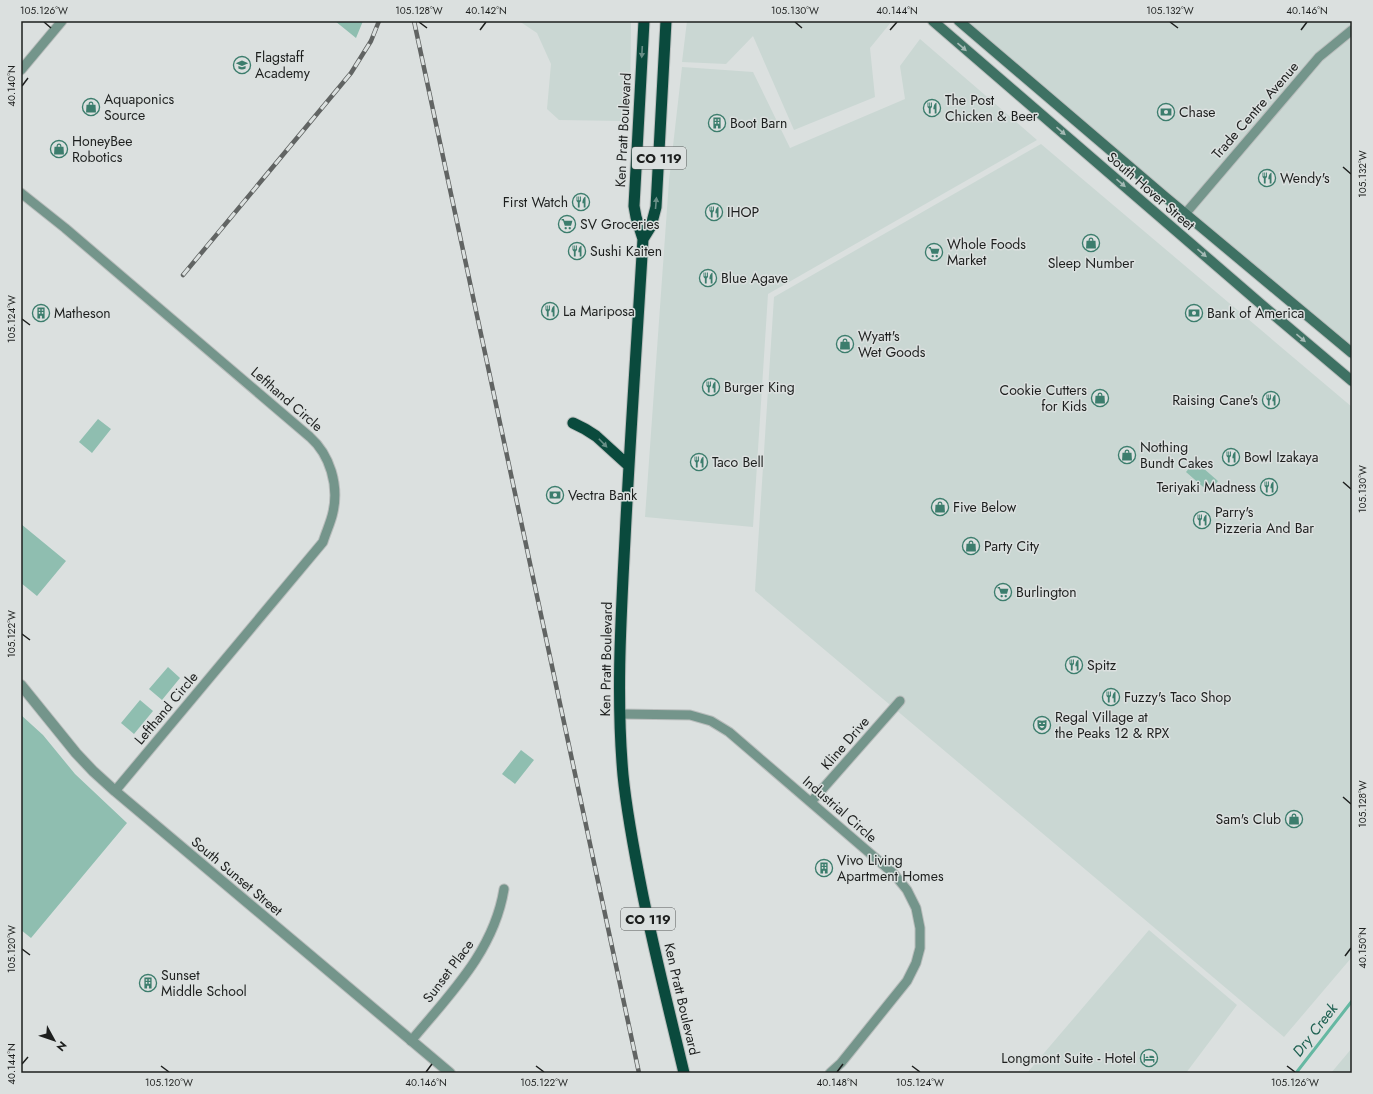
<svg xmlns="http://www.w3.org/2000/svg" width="1373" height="1094" font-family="Jost,sans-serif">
<rect width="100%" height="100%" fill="#dbe0df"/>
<path fill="#cad7d3" d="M 519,21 L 631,21 L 630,110 L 622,121 L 559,120 L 547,109 L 551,64 L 537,33 Z
M 687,21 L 892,21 L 870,48 L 875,97 L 794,130 L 753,36 L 726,64 L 682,62 Z
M 959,21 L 1352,21 L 1352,353 Z
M 920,39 L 1037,140 L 768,294 L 753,527 L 645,517 L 669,181 L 682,67 L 753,72 L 790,148 L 905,99 L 900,66 Z
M 1041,144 L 1352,407 L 1352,957 L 1284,1037 L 755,591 L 774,297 Z
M 1149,930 L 1237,1005 L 1186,1073 L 1027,1073 Z
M 1352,1048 L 1352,1073 L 1331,1073 Z"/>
<path fill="#8fbeb0" d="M 335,21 L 363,21 L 356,38 Z
M 98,419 L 111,429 L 92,453 L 79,442 Z
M 1195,461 L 1218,481 L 1209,492 L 1186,472 Z
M 21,524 L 66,561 L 37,596 L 21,583 Z
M 168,667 L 180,678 L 162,700 L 149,689 Z
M 140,700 L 153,711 L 134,734 L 121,723 Z
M 21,715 L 43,735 L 75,774 L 127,823 L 31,938 L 21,930 Z
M 521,750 L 534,760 L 515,784 L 502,774 Z"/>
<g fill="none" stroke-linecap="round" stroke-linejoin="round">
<path stroke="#65b8a2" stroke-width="3" d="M 1296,1073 L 1352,1001"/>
<g stroke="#b9bdbc" stroke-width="11">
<path id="minor" d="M 21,70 L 62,21
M 21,193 L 65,228 L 310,437 C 330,455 339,485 333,512 C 331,522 326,532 323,542 L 115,791
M 1185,214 L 1319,57 L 1352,30
M 620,714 L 690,715 L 711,721 L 729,732 L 894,874 L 907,890 L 916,908 L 920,928 L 920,948 L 916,963 L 907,981 L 841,1063 L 830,1073
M 811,802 L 900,701
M 411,1041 C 450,994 494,951 504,889"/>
</g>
<g stroke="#b9bdbc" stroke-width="12">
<path id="tertiary" d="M 21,685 L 76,753 L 93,771 L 115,791 L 450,1073"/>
</g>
<g stroke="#b9bdbc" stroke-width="12">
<path id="secondary" d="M 933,21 L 1262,305 L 1352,381
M 959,21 L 1164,196 L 1352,353"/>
</g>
<g stroke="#b9bdbc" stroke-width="13">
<path id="trunk" d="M 644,21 L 634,206 L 636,217 L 643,239 C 637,339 630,439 625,539 C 621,617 616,696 623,775 C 627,816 635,856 643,896 C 655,955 670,1014 684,1073
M 643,239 L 651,226 L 656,207 L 666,21
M 573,423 L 585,429 L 596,436 L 629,466"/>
</g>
<use href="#minor" stroke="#74958b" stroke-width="9"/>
<use href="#tertiary" stroke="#74958b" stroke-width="10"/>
<use href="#secondary" stroke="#3e7163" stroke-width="10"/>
<use href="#trunk" stroke="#0a4a3d" stroke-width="11"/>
<g stroke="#616463" stroke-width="4.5">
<path id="rail" d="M 414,21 L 639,1073
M 183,275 L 351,73 L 371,41 L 379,21"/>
</g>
<use href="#rail" stroke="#dbe0df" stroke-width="3" stroke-dasharray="9" stroke-linecap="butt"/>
</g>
<defs><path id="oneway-solid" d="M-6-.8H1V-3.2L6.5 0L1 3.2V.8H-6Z"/></defs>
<g fill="#a4b9b4">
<use href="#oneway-solid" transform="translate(962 47) rotate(41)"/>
<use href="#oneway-solid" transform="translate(1061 131) rotate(41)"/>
<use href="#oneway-solid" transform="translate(1121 183) rotate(41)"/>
<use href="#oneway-solid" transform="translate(1202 253) rotate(41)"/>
<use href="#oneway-solid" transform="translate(1301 338) rotate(40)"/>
</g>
<g fill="#688e86">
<use href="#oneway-solid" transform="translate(642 52) rotate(93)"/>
<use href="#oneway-solid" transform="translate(656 203) rotate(-85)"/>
<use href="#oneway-solid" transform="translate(603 443) rotate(46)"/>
</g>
<path fill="none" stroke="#1d1f1e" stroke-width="1.5" d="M 44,22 L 51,28M 419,22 L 427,28M 795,22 L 802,28M 1170,22 L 1178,28M 480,30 L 486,22M 890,30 L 897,22M 1301,30 L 1307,22M 22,86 L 28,78M 1343,167 L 1351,174M 22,319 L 30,325M 1343,482 L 1351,489M 22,634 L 30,640M 1343,797 L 1351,804M 22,949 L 30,955M 1345,956 L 1351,948M 22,1064 L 28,1057M 161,1066 L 169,1072M 536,1066 L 544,1072M 912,1066 L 920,1072M 1287,1066 L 1295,1072M 426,1072 L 432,1064M 837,1072 L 843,1064"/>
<defs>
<g id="school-ring" transform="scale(0.9)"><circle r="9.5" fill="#dbe0df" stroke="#3c7d6d" stroke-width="1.5"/><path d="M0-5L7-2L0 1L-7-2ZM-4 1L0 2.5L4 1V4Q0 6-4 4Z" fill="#3c7d6d"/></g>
<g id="shop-ring" transform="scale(0.9)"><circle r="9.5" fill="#dbe0df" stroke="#3c7d6d" stroke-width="1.5"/><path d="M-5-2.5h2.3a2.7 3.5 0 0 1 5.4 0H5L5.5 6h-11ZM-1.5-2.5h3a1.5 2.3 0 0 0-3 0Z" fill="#3c7d6d"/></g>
<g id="restaurant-ring" transform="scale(0.9)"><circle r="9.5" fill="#dbe0df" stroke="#3c7d6d" stroke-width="1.5"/><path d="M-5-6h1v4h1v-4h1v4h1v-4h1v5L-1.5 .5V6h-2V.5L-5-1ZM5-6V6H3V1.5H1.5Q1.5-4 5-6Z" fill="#3c7d6d"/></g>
<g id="bank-ring" transform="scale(0.9)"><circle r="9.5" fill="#dbe0df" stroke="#3c7d6d" stroke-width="1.5"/><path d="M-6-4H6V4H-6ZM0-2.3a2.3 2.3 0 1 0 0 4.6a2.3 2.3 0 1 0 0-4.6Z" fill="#3c7d6d"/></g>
<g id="building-ring" transform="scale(0.9)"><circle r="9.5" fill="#dbe0df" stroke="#3c7d6d" stroke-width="1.5"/><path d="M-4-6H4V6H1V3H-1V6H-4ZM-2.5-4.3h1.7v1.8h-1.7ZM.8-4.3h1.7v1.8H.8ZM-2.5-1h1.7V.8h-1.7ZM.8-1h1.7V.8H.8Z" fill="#3c7d6d"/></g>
<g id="supermarket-ring" transform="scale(0.9)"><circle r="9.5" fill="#dbe0df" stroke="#3c7d6d" stroke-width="1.5"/><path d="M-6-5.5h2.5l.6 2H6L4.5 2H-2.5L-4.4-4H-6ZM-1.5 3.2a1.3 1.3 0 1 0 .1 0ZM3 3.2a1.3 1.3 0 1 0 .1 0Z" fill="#3c7d6d"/></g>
<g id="theatre-ring" transform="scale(0.9)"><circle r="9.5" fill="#dbe0df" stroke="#3c7d6d" stroke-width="1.5"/><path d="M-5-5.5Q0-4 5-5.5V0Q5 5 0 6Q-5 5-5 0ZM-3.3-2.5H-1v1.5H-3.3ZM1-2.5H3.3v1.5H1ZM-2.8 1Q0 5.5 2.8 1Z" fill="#3c7d6d"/></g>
<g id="hotel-ring" transform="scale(0.9)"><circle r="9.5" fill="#dbe0df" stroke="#3c7d6d" stroke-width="1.5"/><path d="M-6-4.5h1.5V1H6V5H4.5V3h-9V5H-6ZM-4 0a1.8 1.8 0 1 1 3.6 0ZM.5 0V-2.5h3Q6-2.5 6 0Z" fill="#3c7d6d"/></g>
</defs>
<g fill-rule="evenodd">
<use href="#school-ring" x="242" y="65"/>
<use href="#shop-ring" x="91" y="107"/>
<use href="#restaurant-ring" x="932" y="108"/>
<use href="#bank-ring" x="1166" y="112"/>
<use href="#building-ring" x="717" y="123"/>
<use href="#shop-ring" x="59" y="149"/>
<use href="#restaurant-ring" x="1267" y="178"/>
<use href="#restaurant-ring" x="581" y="202"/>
<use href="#restaurant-ring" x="714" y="212"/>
<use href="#supermarket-ring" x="567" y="224"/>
<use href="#shop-ring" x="1091" y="243"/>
<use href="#restaurant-ring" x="577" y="251"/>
<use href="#supermarket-ring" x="934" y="252"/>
<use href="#restaurant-ring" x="708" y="278"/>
<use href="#restaurant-ring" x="550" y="311"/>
<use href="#building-ring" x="41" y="313"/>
<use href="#bank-ring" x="1194" y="313"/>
<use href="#shop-ring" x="845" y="344"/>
<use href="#restaurant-ring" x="711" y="387"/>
<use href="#shop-ring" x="1100" y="398"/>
<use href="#restaurant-ring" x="1271" y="400"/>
<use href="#shop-ring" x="1127" y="455"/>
<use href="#restaurant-ring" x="1231" y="457"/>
<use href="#restaurant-ring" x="699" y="462"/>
<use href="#restaurant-ring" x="1269" y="487"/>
<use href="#bank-ring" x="555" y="495"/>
<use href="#shop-ring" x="940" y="507"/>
<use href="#restaurant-ring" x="1202" y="520"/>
<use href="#shop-ring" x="971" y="546"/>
<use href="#supermarket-ring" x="1003" y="592"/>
<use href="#restaurant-ring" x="1074" y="665"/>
<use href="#restaurant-ring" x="1111" y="697"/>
<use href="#theatre-ring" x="1042" y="725"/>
<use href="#shop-ring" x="1294" y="819"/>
<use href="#building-ring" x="824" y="868"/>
<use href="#building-ring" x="148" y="983"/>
<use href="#hotel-ring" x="1149" y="1058"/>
</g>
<g text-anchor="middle" stroke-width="3" stroke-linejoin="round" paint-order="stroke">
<g fill="#dbe0df" stroke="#565958" stroke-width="1">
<rect x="632" y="147" width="54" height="22" rx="3"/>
<rect x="621" y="908" width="54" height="22" rx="3"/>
</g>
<g font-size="13" font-weight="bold" fill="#1d1f1e">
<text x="659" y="163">CO 119</text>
<text x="648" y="924">CO 119</text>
</g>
<g font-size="14" fill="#1d1f1e" stroke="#dbe0df" text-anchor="start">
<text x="255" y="62">Flagstaff<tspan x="255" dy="16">Academy</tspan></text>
<text x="104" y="104">Aquaponics<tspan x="104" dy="16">Source</tspan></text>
<text x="945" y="105">The Post<tspan x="945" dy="16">Chicken &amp; Beer</tspan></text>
<text x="1179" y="117">Chase</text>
<text x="730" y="128">Boot Barn</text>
<text x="72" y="146">HoneyBee<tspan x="72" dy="16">Robotics</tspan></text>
<text x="1280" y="183">Wendy's</text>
<text x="568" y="207" text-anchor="end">First Watch</text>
<text x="727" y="217">IHOP</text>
<text x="580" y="229">SV Groceries</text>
<text x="947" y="249">Whole Foods<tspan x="947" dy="16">Market</tspan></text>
<text x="590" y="256">Sushi Kaiten</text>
<text x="1091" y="268" text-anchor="middle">Sleep Number</text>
<text x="721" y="283">Blue Agave</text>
<text x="563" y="316">La Mariposa</text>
<text x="54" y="318">Matheson</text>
<text x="1207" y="318">Bank of America</text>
<text x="858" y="341">Wyatt's<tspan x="858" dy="16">Wet Goods</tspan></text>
<text x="724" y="392">Burger King</text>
<text x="1087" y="395" text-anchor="end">Cookie Cutters<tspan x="1087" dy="16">for Kids</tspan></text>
<text x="1258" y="405" text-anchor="end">Raising Cane's</text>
<text x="1140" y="452">Nothing<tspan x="1140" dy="16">Bundt Cakes</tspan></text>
<text x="1244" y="462">Bowl Izakaya</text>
<text x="712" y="467">Taco Bell</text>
<text x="1256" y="492" text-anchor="end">Teriyaki Madness</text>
<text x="568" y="500">Vectra Bank</text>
<text x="953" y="512">Five Below</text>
<text x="1215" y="517">Parry's<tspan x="1215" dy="16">Pizzeria And Bar</tspan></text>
<text x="984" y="551">Party City</text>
<text x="1016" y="597">Burlington</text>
<text x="1087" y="670">Spitz</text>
<text x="1124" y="702">Fuzzy's Taco Shop</text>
<text x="1055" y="722">Regal Village at<tspan x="1055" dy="16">the Peaks 12 &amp; RPX</tspan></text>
<text x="1281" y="824" text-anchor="end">Sam's Club</text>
<text x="837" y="865">Vivo Living<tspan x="837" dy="16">Apartment Homes</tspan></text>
<text x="161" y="980">Sunset<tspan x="161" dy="16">Middle School</tspan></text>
<text x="1136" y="1063" text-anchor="end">Longmont Suite - Hotel</text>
</g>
<g font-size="14" fill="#1d1f1e" stroke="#dbe0df">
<text transform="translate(1255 110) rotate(-49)" y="5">Trade Centre Avenue</text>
<text transform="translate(623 130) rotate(-87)" y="5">Ken Pratt Boulevard</text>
<text transform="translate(1151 191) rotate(41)" y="5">South Hover Street</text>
<text transform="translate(287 399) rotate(41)" y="5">Lefthand Circle</text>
<text transform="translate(606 659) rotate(-89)" y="5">Ken Pratt Boulevard</text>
<text transform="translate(166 708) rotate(-50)" y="5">Lefthand Circle</text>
<text transform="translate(845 743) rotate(-49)" y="5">Kline Drive</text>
<text transform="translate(840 809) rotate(41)" y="5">Industrial Circle</text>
<text transform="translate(237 876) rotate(40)" y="5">South Sunset Street</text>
<text transform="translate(448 971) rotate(-53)" y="5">Sunset Place</text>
<text transform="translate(682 999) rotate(77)" y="5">Ken Pratt Boulevard</text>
</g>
<g font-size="15" font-style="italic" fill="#1f6152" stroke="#dbe0df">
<text transform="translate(1315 1030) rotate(-52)" y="5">Dry Creek</text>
</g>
</g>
<rect width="1373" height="1094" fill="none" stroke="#dbe0df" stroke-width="44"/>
<g transform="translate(54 1040) rotate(130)" stroke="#dbe0df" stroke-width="3" paint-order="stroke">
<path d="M0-3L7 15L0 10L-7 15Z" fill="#1d1f1e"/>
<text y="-6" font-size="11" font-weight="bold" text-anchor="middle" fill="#1d1f1e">N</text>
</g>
<rect x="22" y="22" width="1329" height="1050" fill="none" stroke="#1d1f1e" stroke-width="1.5"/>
<g font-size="10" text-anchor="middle" fill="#1d1f1e">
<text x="44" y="14">105.126°W</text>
<text x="419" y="14">105.128°W</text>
<text x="486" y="14">40.142°N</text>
<text x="795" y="14">105.130°W</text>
<text x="897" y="14">40.144°N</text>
<text x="1170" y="14">105.132°W</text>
<text x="1307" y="14">40.146°N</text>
<text transform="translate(11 86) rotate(-90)" y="4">40.140°N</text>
<text transform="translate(1362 174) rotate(-90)" y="4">105.132°W</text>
<text transform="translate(11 319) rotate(-90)" y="4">105.124°W</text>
<text transform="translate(1362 489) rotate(-90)" y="4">105.130°W</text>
<text transform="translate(11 634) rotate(-90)" y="4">105.122°W</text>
<text transform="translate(1362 804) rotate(-90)" y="4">105.128°W</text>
<text transform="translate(1362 948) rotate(-90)" y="4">40.150°N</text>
<text transform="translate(11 949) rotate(-90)" y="4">105.120°W</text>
<text transform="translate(11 1064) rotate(-90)" y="4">40.144°N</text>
<text x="169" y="1086">105.120°W</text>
<text x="426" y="1086">40.146°N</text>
<text x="544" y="1086">105.122°W</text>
<text x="837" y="1086">40.148°N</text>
<text x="920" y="1086">105.124°W</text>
<text x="1295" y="1086">105.126°W</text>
</g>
</svg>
